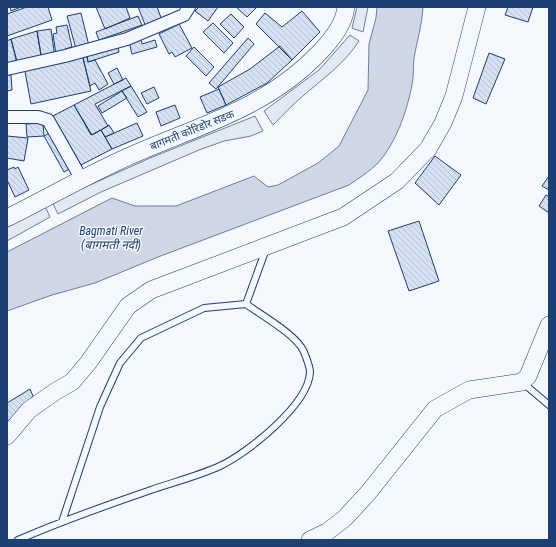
<svg xmlns="http://www.w3.org/2000/svg" width="556" height="547" font-family="'Roboto Condensed','Noto Sans Devanagari',sans-serif">
<defs>
<pattern id="building-back-hatch" width="6" height="6" patternUnits="userSpaceOnUse"><rect width="6" height="6" fill="#d5e0f0"/><path d="M-1 5l2 2M0 0l6 6M5-1l2 2" fill="none" stroke="#b6c1d1"/></pattern>
</defs>
<rect width="100%" height="100%" fill="#f4f7fb"/>
<path fill="#e3e9f0" stroke="#687fa3" d="M 357,7 L 368,7 L 363,32 L 352,28 Z
M 350,35 L 359,41 C 344,64 325,77 304,95 C 293,104 283,115 273,125 L 264,111 L 319,70 Z
M 255,116 L 263,131 L 251,136 L 224,141 L 199,150 L 101,192 L 58,214 L 52,202 L 150,158 Z
M 45,206 L 50,217 L 7,241 L 7,227 Z"/>
<path fill="#cfd7e4" stroke="#687fa3" d="M 377,7 L 423,7 C 422,25 417,41 414,58 C 413,67 414,76 412,85 C 407,111 396,143 378,163 C 369,172 359,178 349,185 L 158,257 L 95,283 L 52,295 L 7,311 L 7,252 L 112,198 L 135,206 L 176,206 L 254,176 L 268,187 L 278,185 L 318,163 L 339,146 L 368,90 L 369,44 L 376,18 Z"/>
<path fill="url(#building-back-hatch)" stroke="#1d3f73" d="M 10,7 L 21,7 L 11,11 Z
M 27,7 L 48,7 L 52,20 L 7,36 L 7,14 Z
M 96,7 L 126,7 L 130,18 L 105,29 Z
M 138,7 L 157,7 L 162,20 L 146,27 Z
M 199,7 L 218,7 L 208,21 L 195,11 Z
M 236,7 L 257,7 L 247,17 Z
M 508,7 L 533,7 L 528,22 L 505,15 Z
M 302,11 L 320,32 L 292,60 L 256,24 L 265,13 L 282,27 Z
M 81,13 L 89,46 L 76,49 L 67,16 Z
M 231,14 L 244,27 L 234,38 L 220,24 Z
M 138,16 L 142,25 L 99,40 L 96,32 Z
M 213,23 L 233,43 L 224,53 L 203,32 Z
M 179,24 L 192,48 L 175,57 L 172,52 L 169,54 L 159,34 Z
M 67,25 L 72,47 L 65,49 L 65,53 L 56,55 L 53,34 L 57,33 L 56,27 Z
M 51,29 L 55,58 L 42,60 L 37,31 Z
M 37,31 L 41,56 L 17,64 L 11,39 Z
M 248,38 L 254,44 L 216,89 L 209,83 Z
M 11,39 L 18,65 L 7,67 L 7,41 Z
M 141,39 L 142,44 L 155,40 L 157,47 L 132,54 L 129,42 Z
M 117,44 L 119,52 L 88,62 L 86,53 Z
M 280,46 L 292,60 L 267,83 L 226,105 L 218,87 L 250,69 Z
M 194,47 L 214,67 L 206,76 L 186,56 Z
M 489,53 L 505,59 L 486,104 L 473,98 Z
M 82,54 L 91,91 L 31,104 L 24,66 Z
M 87,56 L 88,62 L 95,60 L 108,84 L 99,90 L 95,83 L 90,86 L 83,58 Z
M 117,68 L 123,80 L 114,84 L 108,73 Z
M 7,75 L 11,75 L 12,90 L 7,91 Z
M 126,78 L 131,86 L 95,104 L 108,126 L 92,135 L 74,105 Z
M 131,86 L 147,112 L 138,117 L 122,91 Z
M 154,87 L 159,98 L 147,104 L 141,93 Z
M 219,89 L 226,105 L 207,113 L 200,97 Z
M 122,91 L 127,98 L 102,113 L 98,106 Z
M 74,105 L 91,135 L 101,130 L 112,149 L 81,165 L 53,116 Z
M 175,105 L 180,118 L 161,126 L 156,112 Z
M 43,123 L 44,136 L 27,137 L 26,124 Z
M 137,123 L 143,136 L 112,149 L 105,137 Z
M 109,125 L 114,133 L 105,137 L 101,130 Z
M 53,131 L 73,167 L 64,172 L 44,136 Z
M 7,136 L 28,138 L 24,161 L 7,158 Z
M 435,156 L 461,175 L 439,205 L 415,183 Z
M 14,167 L 15,169 L 18,167 L 29,190 L 15,197 L 7,180 L 7,170 Z
M 549,176 L 549,190 L 542,186 Z
M 546,195 L 549,197 L 549,213 L 539,206 Z
M 419,221 L 439,281 L 409,291 L 388,231 Z
M 30,389 L 33,396 L 7,422 L 7,403 Z"/>
<g fill="none" stroke-linecap="round" stroke-linejoin="round">
<g stroke="#1d3f73" stroke-width="8">
<path id="lane" d="M 523,383 L 549,405
M 62,522 L 100,407 L 120,363 L 141,338 L 204,308 L 246,304
M 18,540 C 62,521 107,505 151,490 C 174,482 198,476 220,466 C 248,453 309,404 310,372 C 310,367 306,357 304,352 C 297,335 261,315 246,304 L 266,249"/>
</g>
<g stroke="#1d3f73" stroke-width="14">
<path id="street" d="M 7,69 L 65,56 L 127,39 L 184,15 L 189,7
M 7,117 L 38,117 L 48,120 L 82,180"/>
</g>
<g stroke="#1d3f73" stroke-width="18">
<path id="secondary" d="M 7,218 C 45,199 82,178 121,160 C 192,127 265,111 321,51 C 333,38 344,24 346,7
M 7,436 L 29,410 L 56,391 L 72,382 L 88,363 L 128,306 L 151,290 L 343,217 L 397,181 L 428,149 L 443,123 L 454,96 L 477,7
M 310,540 L 327,532 L 345,518 L 368,493 L 435,409 L 469,390 L 522,382 L 528,376 L 549,325"/>
</g>
<use href="#lane" stroke="#f4f7fb" stroke-width="6"/>
<use href="#street" stroke="#f4f7fb" stroke-width="12"/>
<use href="#secondary" stroke="#f4f7fb" stroke-width="17"/>
</g>
<g text-anchor="middle" stroke-width="3" stroke-linejoin="round" paint-order="stroke">
<g font-size="11" fill="#1d3f73" stroke="#f4f7fb">
<text transform="translate(192 130) rotate(-22)" y="4">बागमती कोरिडोर सडक</text>
</g>
<g font-size="12" font-style="italic" fill="#1d3f73" stroke="#f4f7fb">
<text x="111" y="235">Bagmati River<tspan x="111" dy="14">(बागमती नदी)</tspan></text>
</g>
</g>
<rect width="556" height="547" fill="none" stroke="#1d3f73" stroke-width="16"/>
</svg>
